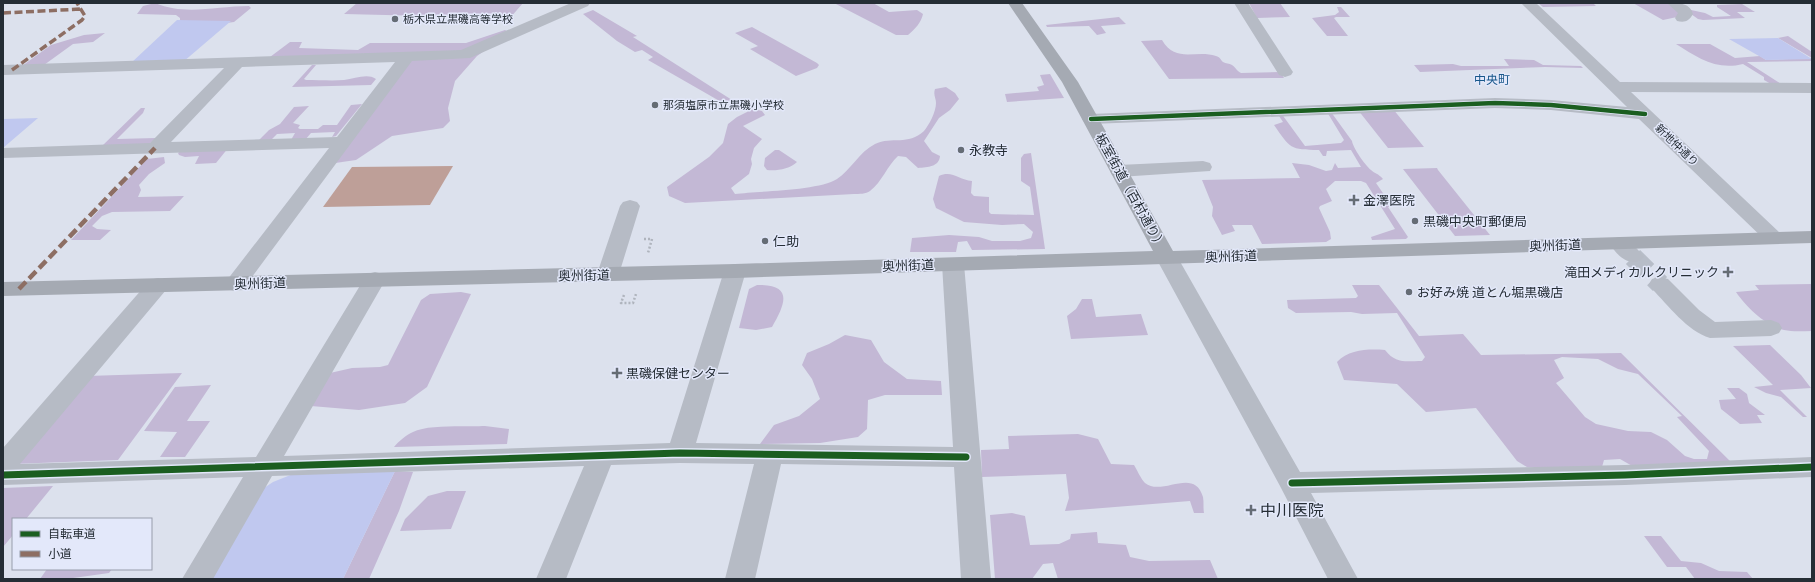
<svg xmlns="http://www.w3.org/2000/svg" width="1815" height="582" font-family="Lato,'Noto Sans JP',sans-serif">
<rect width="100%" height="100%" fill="#dce1ed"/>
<path fill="#c3b8d5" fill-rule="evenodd" d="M 155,3 C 186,16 216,6 249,6 L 251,8 L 234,22 L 219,24 L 180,24 L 180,18 L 176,15 L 137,14 L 143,6 Z
M 357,3 L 523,3 L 510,18 L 344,14 Z
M 834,3 L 873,3 L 889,12 L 917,10 L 923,14 C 921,23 915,29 908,35 L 896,35 Z
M 1249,3 L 1280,3 L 1290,17 L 1257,18 Z
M 1538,3 L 1593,3 L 1596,6 L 1543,7 Z
M 1633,3 L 1652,4 L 1679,3 L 1691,10 L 1705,13 L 1713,17 L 1731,16 L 1717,7 L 1717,5 L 1742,4 L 1755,12 L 1737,12 L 1745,18 L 1703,20 L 1698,19 L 1691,14 L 1663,20 Z
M 1337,7 L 1341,7 L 1350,17 L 1336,17 L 1334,18 L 1348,36 L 1327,36 L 1312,18 L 1335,15 L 1339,12 Z
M 593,10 L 637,36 L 633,37 L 732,100 L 723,103 L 648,60 L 653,57 L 642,50 L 635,52 L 617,41 L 583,14 Z
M 1119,17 L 1126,24 L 1101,26 L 1106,33 L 1097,35 L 1089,26 L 1047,27 L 1046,25 Z
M 752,27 L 817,63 L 819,65 L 817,68 L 796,76 L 750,49 L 758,46 L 735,33 Z
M 505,30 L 510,33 L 477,56 L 455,81 L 448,108 L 450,121 L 443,128 L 392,136 L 356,160 L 335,163 L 410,59 L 270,57 L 290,42 L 302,42 L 299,48 L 358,50 L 370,43 L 466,43 Z
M 105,33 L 93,42 L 73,44 L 44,65 L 22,66 L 51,45 L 84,35 Z
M 1788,36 L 1812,52 L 1812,58 L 1778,38 Z
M 1162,40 C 1176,64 1196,49 1216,56 C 1220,57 1220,59 1223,62 C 1226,64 1229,63 1232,65 C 1236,68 1236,70 1241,73 L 1280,72 L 1284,78 L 1169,79 L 1141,41 Z
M 1676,44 L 1710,44 L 1735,58 L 1760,56 L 1766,60 L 1812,58 L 1812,61 L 1747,62 L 1781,84 L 1771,84 L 1764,80 L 1764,77 L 1743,64 C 1716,71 1697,57 1676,44 Z
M 1504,59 L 1534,60 L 1543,65 L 1581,66 L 1583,68 L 1545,67 L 1420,72 L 1414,65 L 1453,64 L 1461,66 L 1509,66 Z
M 312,65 L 316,65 L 304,79 L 306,80 C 318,80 333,81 344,80 C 355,79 367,73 376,79 L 371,85 L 292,87 Z
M 1050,74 L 1064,98 L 1007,102 L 1005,94 L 1039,91 L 1037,87 L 1044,85 L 1040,75 Z
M 946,87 L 955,93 L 959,99 L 950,110 L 939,118 L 924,141 L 932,152 L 940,156 C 939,167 928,167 918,168 L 906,157 L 898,156 C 887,166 882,182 870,191 C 866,194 859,194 854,194 L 685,203 L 669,196 L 667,187 L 709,157 L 723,143 L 728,124 L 737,117 L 753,109 L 762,111 L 765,115 L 743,126 L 762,139 L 754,148 L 751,159 L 752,164 L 749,174 L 731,188 L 735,194 C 759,191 818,191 837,179 C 851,170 859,152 875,144 C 892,136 908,146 924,131 C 929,125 936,112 936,103 C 936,98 933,95 935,89 Z
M 362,104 L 336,136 L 332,137 L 335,132 L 311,133 L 305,140 L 291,140 L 295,133 L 277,134 L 270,141 L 258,141 L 269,130 L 280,124 L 294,107 L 309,106 L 293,123 L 300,125 L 298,128 L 300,129 L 318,129 L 323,125 L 337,125 L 351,105 Z
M 141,108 L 145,108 L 143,113 L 117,139 L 156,138 L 148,145 L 102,146 Z
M 1393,109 L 1424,147 L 1388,148 L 1358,110 Z
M 1327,112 L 1331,112 L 1352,141 C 1353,148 1365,165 1371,170 C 1375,174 1378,173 1383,179 L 1376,183 L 1387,199 L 1396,200 L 1399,205 L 1388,207 L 1408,237 L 1406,239 L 1372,240 L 1371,237 L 1395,229 L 1366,183 L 1361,181 L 1335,181 L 1326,189 L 1332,201 L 1320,206 L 1319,208 L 1330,232 L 1331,239 L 1326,242 L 1262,244 L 1252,225 L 1232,225 L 1235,231 L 1222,235 L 1212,216 L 1213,207 L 1202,180 L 1300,178 L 1292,163 L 1309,165 L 1326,171 L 1332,170 L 1335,163 L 1338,168 L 1361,167 L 1351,150 L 1327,151 L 1326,156 L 1323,156 L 1319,150 C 1290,150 1290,148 1274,125 L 1283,122 L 1277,113 L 1281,113 L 1305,146 L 1341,143 L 1344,140 Z
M 229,147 L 216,163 L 195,164 L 199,156 L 185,157 L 179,155 L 178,153 L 184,148 Z
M 775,150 L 779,150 L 797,162 C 790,169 777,171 767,170 L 764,166 L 765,158 Z
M 1031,153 L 1045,249 L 972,250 L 967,241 L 958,242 L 956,252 L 910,252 L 912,238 L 949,235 L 979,237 L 992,241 L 1020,241 L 1031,238 L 1033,232 L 1024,224 L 1002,225 L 964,222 L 936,208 L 933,199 L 939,176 C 952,170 959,180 972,181 L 971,193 L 974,196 L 989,197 L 989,212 L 991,214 L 1034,215 L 1030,187 L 1021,181 L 1021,158 L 1024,154 Z
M 164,157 L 165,163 L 149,174 L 139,185 L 141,190 L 138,197 L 184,196 L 170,211 L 112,212 L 102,216 L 92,226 L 97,229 L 111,230 L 100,240 L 71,240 L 147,159 Z
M 1437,168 L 1438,170 L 1490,235 L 1455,236 L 1403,169 Z
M 1812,284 L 1812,331 C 1803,331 1793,332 1784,330 C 1766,326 1746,307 1736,292 L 1759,290 L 1755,285 Z
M 757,285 C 793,284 786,303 772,327 L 756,330 L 739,328 L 749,289 Z
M 1352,285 L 1379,285 L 1419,336 L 1463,334 L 1481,355 L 1621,353 L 1732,463 L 1634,467 L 1620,459 L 1604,460 L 1602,467 L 1527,467 L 1517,461 L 1476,408 L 1426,412 L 1397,384 L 1344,380 L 1337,362 C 1349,349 1369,349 1385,350 C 1396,364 1405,361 1422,361 L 1425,357 L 1397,313 L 1362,314 L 1351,312 L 1296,313 L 1288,308 L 1287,300 L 1356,298 L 1358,296 ZM 1562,357 L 1598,359 L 1618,369 L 1638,374 L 1682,416 L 1677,417 L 1709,451 L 1707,459 L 1694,459 L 1685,456 L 1667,440 L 1651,432 L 1628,431 L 1596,424 L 1585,417 L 1556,383 L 1564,378 L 1554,360 Z
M 461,292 L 471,294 L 427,387 L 405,403 L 359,410 L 311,406 L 330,373 L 352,368 L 380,367 L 388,365 L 421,300 L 430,294 Z
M 1082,299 L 1092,299 L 1096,317 L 1141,314 L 1148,335 L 1071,339 L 1067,316 L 1076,309 Z
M 845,335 L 871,340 L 884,362 L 907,379 L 941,381 L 942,395 L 885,395 L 868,400 L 867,429 L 858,437 L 820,443 L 760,444 L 774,425 L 799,416 L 820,399 L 812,379 L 802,365 L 807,353 L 829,344 Z
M 1770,345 L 1801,375 L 1811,388 L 1780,390 L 1807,417 L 1803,417 L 1781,397 L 1766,393 L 1754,387 L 1773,385 L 1733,346 Z
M 182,373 L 118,460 L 12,464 L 87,376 Z
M 211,385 L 187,421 L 210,421 L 185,457 L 160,457 L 177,432 L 144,431 L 175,387 Z
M 1727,388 L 1739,388 L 1747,394 L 1749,403 L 1765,415 L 1757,415 L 1762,423 L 1740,424 L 1721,409 L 1719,400 L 1736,399 Z
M 485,426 L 509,429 L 507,444 L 394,447 C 399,441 406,435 413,432 C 428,424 467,427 485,426 Z
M 1078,434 L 1098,439 L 1111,464 L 1134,465 C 1137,470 1141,479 1145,483 C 1162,497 1194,466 1203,497 C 1204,502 1203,508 1204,513 L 1194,513 L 1190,501 L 1065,511 L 1069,498 L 1066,474 L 982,477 L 981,450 L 1009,449 L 1008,436 Z
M 395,471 L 413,472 L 399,511 L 369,579 L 343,579 Z
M 53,486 L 26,519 L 13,519 L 13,535 L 3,547 L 3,488 Z
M 447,491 L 466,491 L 451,529 L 400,531 L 405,519 L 428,496 Z
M 1012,513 L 1025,516 L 1030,545 L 1059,544 L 1070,539 L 1071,534 L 1097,532 L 1098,543 L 1126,545 L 1130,557 L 1149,561 L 1210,560 L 1218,579 L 1058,579 L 1053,563 L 1043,564 L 1032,579 L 995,579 L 990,515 Z
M 1644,536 L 1661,536 L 1681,561 L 1701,563 L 1719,571 L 1747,572 L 1753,579 L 1695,579 L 1686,567 L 1667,567 Z
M 47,569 L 112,569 L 109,573 L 66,579 L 40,579 Z"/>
<path fill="#c0c8ef" d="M 177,20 L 231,21 L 183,62 L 131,63 Z
M 1778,38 L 1812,59 L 1766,60 L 1729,39 Z
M 38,118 L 3,148 L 3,119 Z
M 395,471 L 343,579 L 212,579 L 264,488 L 273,482 L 293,474 Z"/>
<path fill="#be9f98" d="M 453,166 L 430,205 L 323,207 L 352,167 Z"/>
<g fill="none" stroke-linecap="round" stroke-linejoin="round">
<path stroke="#b7bdc8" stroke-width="20" stroke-dasharray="20 10" stroke-linecap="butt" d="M 1633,257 L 1660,284"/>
<path stroke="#afb4bd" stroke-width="2.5" stroke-dasharray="2 2" stroke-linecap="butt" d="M 644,239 L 652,239 L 648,253
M 624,295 L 621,303 L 633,303 L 636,294"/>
<path fill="#b6bbc5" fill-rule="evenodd" d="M 571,3 L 590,3 L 588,6 L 470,58 L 412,61 L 243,289 L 235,291 L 227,289 L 224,284 L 329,148 L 3,158 L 3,148 L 150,143 L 224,68 L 3,75 L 3,65 L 461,50 ZM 395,62 L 337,137 L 171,142 L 242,67 Z
M 1234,3 L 1248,3 L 1293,72 L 1291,75 L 1285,77 L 1279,75 Z
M 1521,3 L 1536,3 L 1620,82 L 1812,83 L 1812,93 L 1631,92 L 1781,234 L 1784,238 L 1781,242 L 1774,244 L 1767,242 L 1639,119 L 1551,110 L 1495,108 L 1091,124 L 1085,123 L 1082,119 L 1085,115 L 1091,114 L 1495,98 L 1551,100 L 1627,107 Z
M 1667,3 C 1677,3 1690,2 1693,14 C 1689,21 1685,23 1677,21 L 1675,18 L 1678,13 Z
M 1203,161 L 1210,163 L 1212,167 L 1210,171 L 1119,177 L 1112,175 L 1110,171 L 1112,167 L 1119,165 Z
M 630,200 L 637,202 L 640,206 L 619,274 L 616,279 L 608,281 L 600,279 L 597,274 L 620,206 L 623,202 Z
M 1619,237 C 1629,239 1637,248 1644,257 L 1640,261 C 1626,265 1617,255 1609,243 L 1612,239 Z
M 1167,252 L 1174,253 L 1178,258 L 1300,472 L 1625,465 L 1812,457 L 1812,477 L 1625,485 L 1311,493 L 1358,579 L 1328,579 L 1280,486 L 1156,258 L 1160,253 Z
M 953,258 L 961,259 L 964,264 L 991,579 L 961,579 L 954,467 L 781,464 L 755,579 L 725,579 L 754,464 L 680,463 L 611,465 L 566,579 L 536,579 L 584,466 L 272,476 L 213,579 L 182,579 L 243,477 L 3,485 L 3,448 L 150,280 L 158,278 L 166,280 L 169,285 L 166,290 L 20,464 L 256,457 L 364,279 L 367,274 L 375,272 L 383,274 L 386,279 L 284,456 L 670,443 L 724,271 L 727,266 L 735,264 L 743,266 L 746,271 L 696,443 L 953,447 L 942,264 L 945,259 Z
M 1660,277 L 1668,279 L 1699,310 L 1715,322 L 1771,320 L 1779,323 L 1782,328 L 1779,333 L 1771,336 L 1710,338 C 1687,331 1668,305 1652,289 L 1649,284 L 1652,279 Z"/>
<path fill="#a5aab3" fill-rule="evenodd" d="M 1008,3 L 1022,3 L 1078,82 L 1173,251 L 1812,231 L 1812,243 L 735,278 L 3,296 L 3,282 L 735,264 L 1153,251 L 1062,82 Z"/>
<path stroke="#8d6e63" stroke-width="3.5" stroke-dasharray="8 3.5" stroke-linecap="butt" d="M 3,13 L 81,9
M 12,70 L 82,20 L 85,16 L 77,3"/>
<path stroke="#8d6e63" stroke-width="4.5" stroke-dasharray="10 4.5" stroke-linecap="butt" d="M 19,289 L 155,148"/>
<g stroke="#e3e8fa" stroke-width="6">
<path id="cycleway-far1" d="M 1091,119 L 1495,103 L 1551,105 L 1645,114"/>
</g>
<g stroke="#e3e8fa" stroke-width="10">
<path id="cycleway" d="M 3,475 L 680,453 L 966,457
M 1292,483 L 1625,475 L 1812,467"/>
</g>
<use href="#cycleway-far1" stroke="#1b5e20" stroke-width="4.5"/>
<use href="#cycleway" stroke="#1b5e20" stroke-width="7"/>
</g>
<g fill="#656c75" stroke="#e3e8fa" stroke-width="1.5">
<circle cx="395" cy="19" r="4"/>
<circle cx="655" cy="105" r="4"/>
<circle cx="961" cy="150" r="4"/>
<path d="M1352 194h4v4h4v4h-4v4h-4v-4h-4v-4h4z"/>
<circle cx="1415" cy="221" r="4"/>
<circle cx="765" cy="241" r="4"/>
<path d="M1726 266h4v4h4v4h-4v4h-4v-4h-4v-4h4z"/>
<circle cx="1409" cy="292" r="4"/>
<path d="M615 367h4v4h4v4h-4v4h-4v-4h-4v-4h4z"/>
<path d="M1249 504h4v4h4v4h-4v4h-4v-4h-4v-4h4z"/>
</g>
<g text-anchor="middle" stroke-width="3" stroke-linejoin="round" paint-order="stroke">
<g font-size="11" fill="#252d35" stroke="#e3e8fa" text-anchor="start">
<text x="403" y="23">栃木県立黒磯高等学校</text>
<text x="663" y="109">那須塩原市立黒磯小学校</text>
</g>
<g font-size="11" fill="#252d35" stroke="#e3e8fa">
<text transform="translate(1677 145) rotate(44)" y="4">新地仲通り</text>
</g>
<g font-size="12" fill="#18578a" stroke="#e3e8fa">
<text x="1492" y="84">中央町</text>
</g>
<g font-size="13" fill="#252d35" stroke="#e3e8fa" text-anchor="start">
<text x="969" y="155">永教寺</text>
<text x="1363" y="205">金澤医院</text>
<text x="1423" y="226">黒磯中央町郵便局</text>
<text x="773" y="246">仁助</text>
<text x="1719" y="277" text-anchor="end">滝田メディカルクリニック</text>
<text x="1417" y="297">お好み焼 道とん堀黒磯店</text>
<text x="626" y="378">黒磯保健センター</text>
</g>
<g font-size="13" fill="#252d35" stroke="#e3e8fa">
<text transform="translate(1131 191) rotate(61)" y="5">板室街道（百村通り）</text>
<text transform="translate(1555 245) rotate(-2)" y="5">奥州街道</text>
<text transform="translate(1231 256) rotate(-2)" y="5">奥州街道</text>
<text transform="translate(908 265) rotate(-2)" y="5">奥州街道</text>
<text transform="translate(584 275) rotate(-1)" y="5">奥州街道</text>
<text transform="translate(260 283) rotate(-2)" y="5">奥州街道</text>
</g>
<g font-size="16" fill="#252d35" stroke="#e3e8fa" text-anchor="start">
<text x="1260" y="516">中川医院</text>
</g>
</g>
<rect width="1815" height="582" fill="none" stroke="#252d35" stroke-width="8"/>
<rect x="12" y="518" width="140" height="52" fill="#e3e8fa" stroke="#979dab"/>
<rect x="20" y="531" width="20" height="6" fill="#1b5e20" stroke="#979dab"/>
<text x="48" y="538" font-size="12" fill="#252d35">自転車道</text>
<rect x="20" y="551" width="20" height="6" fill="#8d6e63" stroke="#979dab"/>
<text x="48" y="558" font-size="12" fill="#252d35">小道</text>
</svg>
